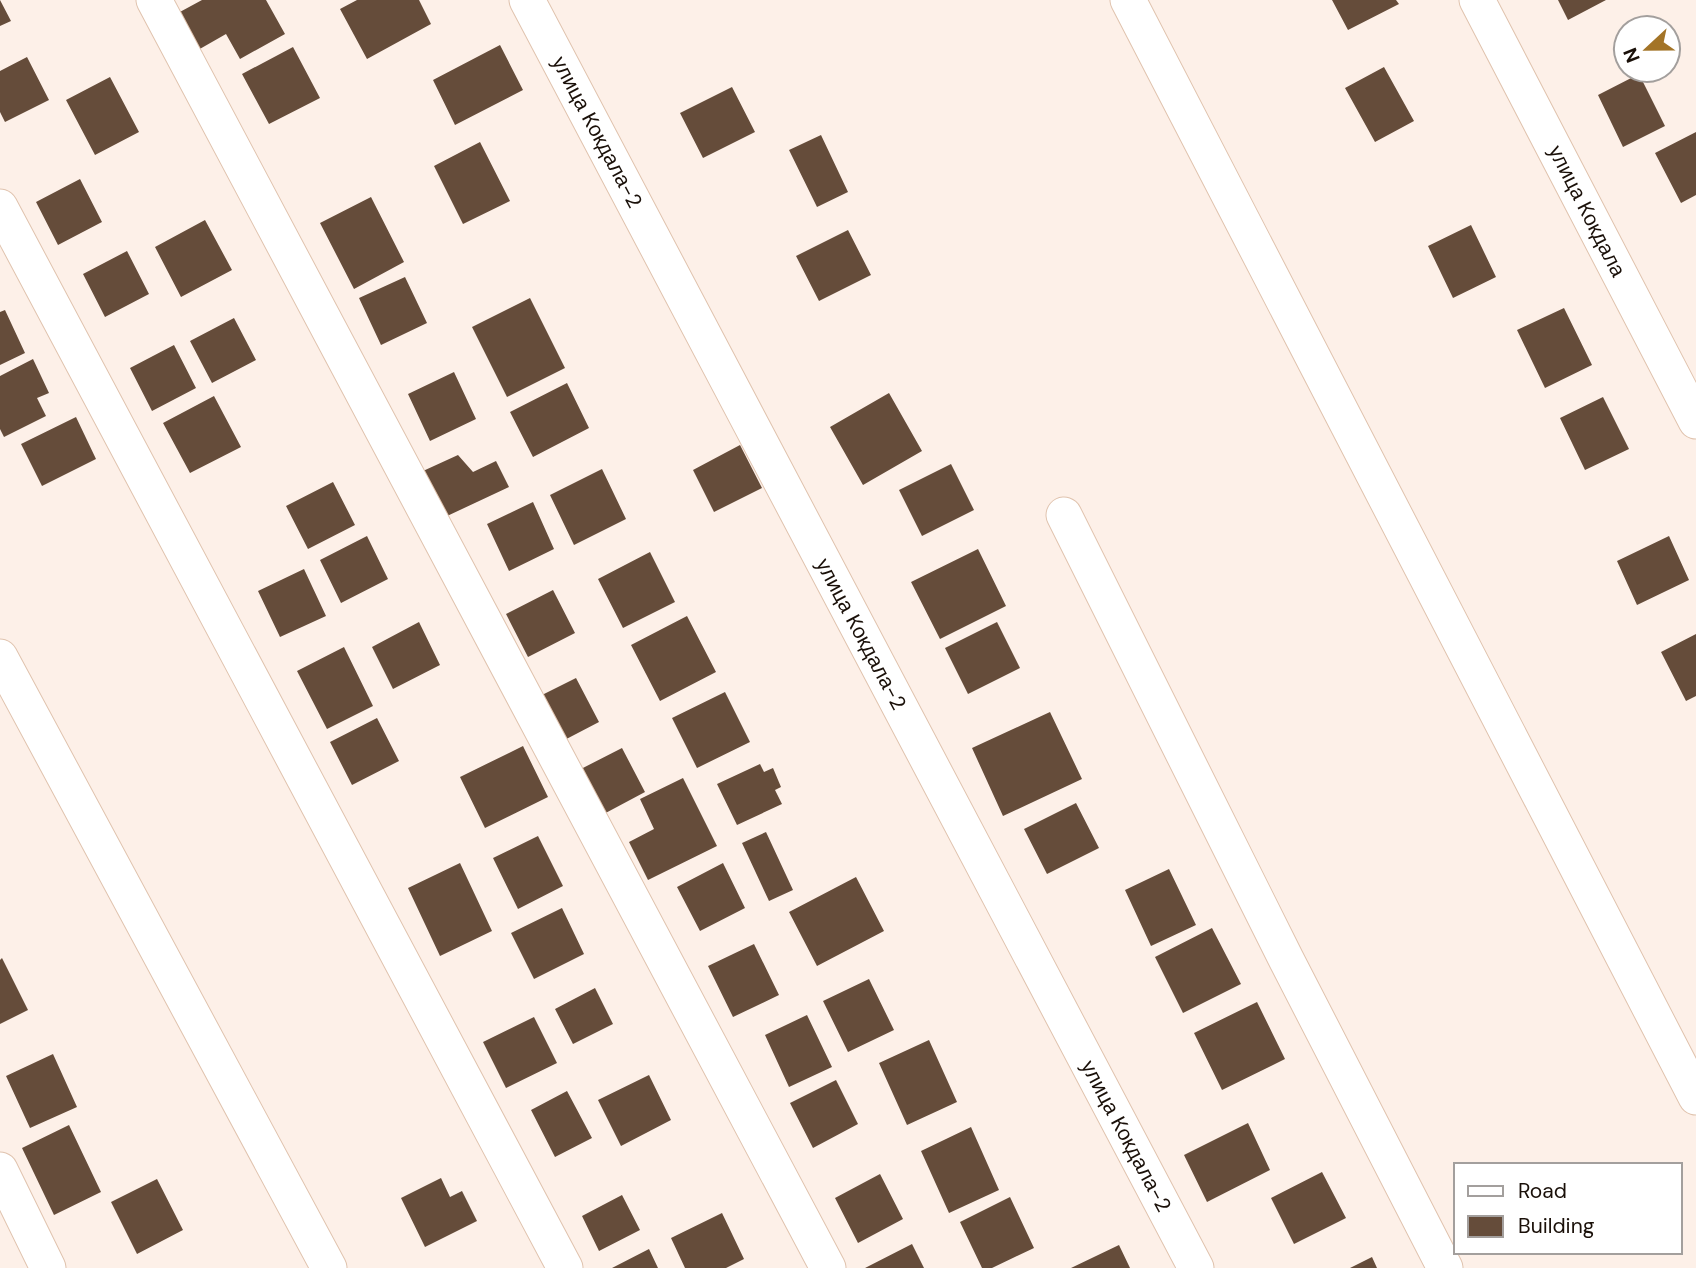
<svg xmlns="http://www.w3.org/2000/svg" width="1696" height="1268" font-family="'DM Sans',sans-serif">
<rect width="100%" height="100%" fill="#fdf0e8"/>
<path fill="#654c3a" d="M 0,0 L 11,21 L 0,26 Z
M 202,0 L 266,0 L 285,34 L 240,59 L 226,34 L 198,50 L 178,13 Z
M 357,0 L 419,0 L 431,24 L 367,59 L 340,9 Z
M 1332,0 L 1396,0 L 1399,4 L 1348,30 Z
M 1558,0 L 1606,0 L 1568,20 Z
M 500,45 L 523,90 L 455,125 L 433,80 Z
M 293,47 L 320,98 L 269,124 L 242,74 Z
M 27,57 L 49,100 L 5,122 L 0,112 L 0,71 Z
M 1384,67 L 1414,121 L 1375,142 L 1345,88 Z
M 1639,74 L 1665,126 L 1623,147 L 1598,95 Z
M 110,77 L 139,132 L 95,155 L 66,100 Z
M 732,87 L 755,132 L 703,158 L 680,113 Z
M 1696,132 L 1696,195 L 1681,203 L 1655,153 Z
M 821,135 L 848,192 L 817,207 L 789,150 Z
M 480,142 L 510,201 L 463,224 L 434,166 Z
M 80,179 L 102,222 L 58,245 L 36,202 Z
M 371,197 L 404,262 L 354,289 L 320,223 Z
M 205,220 L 232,270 L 181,297 L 155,247 Z
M 1471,225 L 1496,277 L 1453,298 L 1428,246 Z
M 848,230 L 871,275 L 819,301 L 796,256 Z
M 127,251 L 149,294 L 105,317 L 83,274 Z
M 405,277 L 427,323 L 381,345 L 359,298 Z
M 530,298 L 565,368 L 507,397 L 472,327 Z
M 1564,308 L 1592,365 L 1545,388 L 1517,330 Z
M 5,310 L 25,353 L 0,365 L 0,312 Z
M 234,318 L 256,360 L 212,383 L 190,341 Z
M 174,345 L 196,388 L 152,411 L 130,368 Z
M 33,359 L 49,393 L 37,398 L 46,416 L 4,437 L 0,429 L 0,376 Z
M 454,372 L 476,419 L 430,441 L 408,394 Z
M 567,383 L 589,428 L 533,457 L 510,412 Z
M 889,393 L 922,451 L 863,485 L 830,427 Z
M 214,396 L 241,447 L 190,473 L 163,423 Z
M 1603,397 L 1629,449 L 1585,470 L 1560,418 Z
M 76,417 L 96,459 L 42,486 L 21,444 Z
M 740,445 L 762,488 L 714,512 L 693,470 Z
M 458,455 L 473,472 L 496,461 L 509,487 L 445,517 L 423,471 Z
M 951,464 L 974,510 L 922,536 L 899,490 Z
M 602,469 L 626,519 L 574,545 L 550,495 Z
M 333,482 L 355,525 L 308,549 L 286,506 Z
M 533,502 L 554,549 L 509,571 L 487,524 Z
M 367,536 L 388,579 L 341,603 L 320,560 Z
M 1669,536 L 1689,580 L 1637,605 L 1617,561 Z
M 978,549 L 1006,606 L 940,639 L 911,582 Z
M 650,552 L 675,602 L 623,628 L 598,579 Z
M 304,569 L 326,616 L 280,637 L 258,591 Z
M 553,590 L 575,633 L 528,657 L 506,614 Z
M 687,616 L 716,672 L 660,701 L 631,645 Z
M 419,622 L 440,665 L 393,689 L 372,647 Z
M 997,622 L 1020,668 L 968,694 L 945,648 Z
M 1696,634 L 1696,696 L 1686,701 L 1661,652 Z
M 344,647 L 373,706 L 327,729 L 297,671 Z
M 576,678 L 599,722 L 553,746 L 530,701 Z
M 725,692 L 750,742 L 697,768 L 672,718 Z
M 1050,712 L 1082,779 L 1003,816 L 972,748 Z
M 377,718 L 399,761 L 352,785 L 330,742 Z
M 523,746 L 548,797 L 485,828 L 460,777 Z
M 622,748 L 645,792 L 600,816 L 577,771 Z
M 760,764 L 764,772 L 773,768 L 781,787 L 775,790 L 782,804 L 737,825 L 717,784 Z
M 683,778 L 717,846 L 648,880 L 629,842 L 654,829 L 640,799 Z
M 1076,803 L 1099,848 L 1047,874 L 1024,829 Z
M 766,832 L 793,890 L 769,901 L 742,843 Z
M 538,836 L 563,886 L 518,909 L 493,858 Z
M 460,863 L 492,931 L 440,956 L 408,888 Z
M 723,863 L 745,908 L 700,931 L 677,887 Z
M 1169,869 L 1196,925 L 1151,946 L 1125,890 Z
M 856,877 L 884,931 L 817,966 L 789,912 Z
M 562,908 L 584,954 L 534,979 L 511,933 Z
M 1212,928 L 1241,984 L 1183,1013 L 1155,957 Z
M 754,944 L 779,995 L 733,1017 L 708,966 Z
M 2,958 L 28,1010 L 0,1024 L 0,960 Z
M 869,979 L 894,1030 L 848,1052 L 823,1001 Z
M 595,988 L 613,1024 L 573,1044 L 555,1009 Z
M 1257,1002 L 1285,1059 L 1222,1090 L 1194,1033 Z
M 807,1015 L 832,1067 L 789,1087 L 765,1035 Z
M 534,1017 L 557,1063 L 506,1088 L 483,1042 Z
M 929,1040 L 957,1102 L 907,1125 L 879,1063 Z
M 53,1054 L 77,1107 L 30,1128 L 6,1076 Z
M 649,1075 L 671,1120 L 621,1146 L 598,1100 Z
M 836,1080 L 858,1124 L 813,1148 L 790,1103 Z
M 567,1091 L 592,1138 L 555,1157 L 531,1110 Z
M 1248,1123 L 1270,1170 L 1207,1202 L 1184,1155 Z
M 69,1125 L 101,1192 L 54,1215 L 22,1148 Z
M 971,1127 L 999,1190 L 949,1213 L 921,1151 Z
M 1322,1172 L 1346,1218 L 1294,1244 L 1271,1198 Z
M 880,1174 L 903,1219 L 858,1243 L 835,1198 Z
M 441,1178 L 450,1197 L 462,1191 L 477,1221 L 425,1247 L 401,1198 Z
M 157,1179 L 183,1230 L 137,1254 L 111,1202 Z
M 622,1195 L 640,1230 L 599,1251 L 582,1216 Z
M 1010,1197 L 1034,1248 L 992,1268 L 982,1268 L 960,1222 Z
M 722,1213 L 744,1259 L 726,1268 L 685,1268 L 671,1238 Z
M 912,1244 L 924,1268 L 865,1268 Z
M 1119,1245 L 1130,1268 L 1071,1268 Z
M 649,1249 L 658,1268 L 612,1268 Z
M 1372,1257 L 1377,1268 L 1350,1268 Z"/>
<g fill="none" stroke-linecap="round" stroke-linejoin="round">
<g stroke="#e0c3ae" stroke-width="37">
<path id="street" d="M 154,0 L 828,1268
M 527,0 L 1196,1268
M 1128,0 L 1696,1097
M 1477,0 L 1696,421
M 0,207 L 565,1268
M 1064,515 L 1286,959 L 1445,1268
M 0,657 L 329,1268
M 0,1170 L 48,1268"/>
</g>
<use href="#street" stroke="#fff" stroke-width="35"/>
</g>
<g text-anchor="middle" stroke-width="7" stroke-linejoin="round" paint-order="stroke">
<g font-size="21" fill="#1a1009" stroke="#fff">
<text transform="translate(597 132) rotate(62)" y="7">улица Кокдала-2</text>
<text transform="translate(1587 211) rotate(63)" y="7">улица Кокдала</text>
<text transform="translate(861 634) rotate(62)" y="7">улица Кокдала-2</text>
<text transform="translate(1126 1136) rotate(62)" y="7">улица Кокдала-2</text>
</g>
</g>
<rect x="1454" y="1163" width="228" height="91" fill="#ffffff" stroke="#a39f9d" stroke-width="2"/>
<rect x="1468" y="1186" width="35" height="10" fill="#ffffff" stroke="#a39f9d" stroke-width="2"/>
<text x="1518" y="1198" font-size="21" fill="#1a1009">Road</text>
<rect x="1468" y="1216" width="35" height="21" fill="#654c3a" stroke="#a39f9d" stroke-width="2"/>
<text x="1518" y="1233" font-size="21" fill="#1a1009">Building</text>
<g transform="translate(1647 49) rotate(248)"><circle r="33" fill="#ffffff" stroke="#a39f9d" stroke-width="2"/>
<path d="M0-5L12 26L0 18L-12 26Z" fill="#a37427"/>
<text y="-10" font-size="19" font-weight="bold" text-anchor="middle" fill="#1a1009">N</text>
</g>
</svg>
